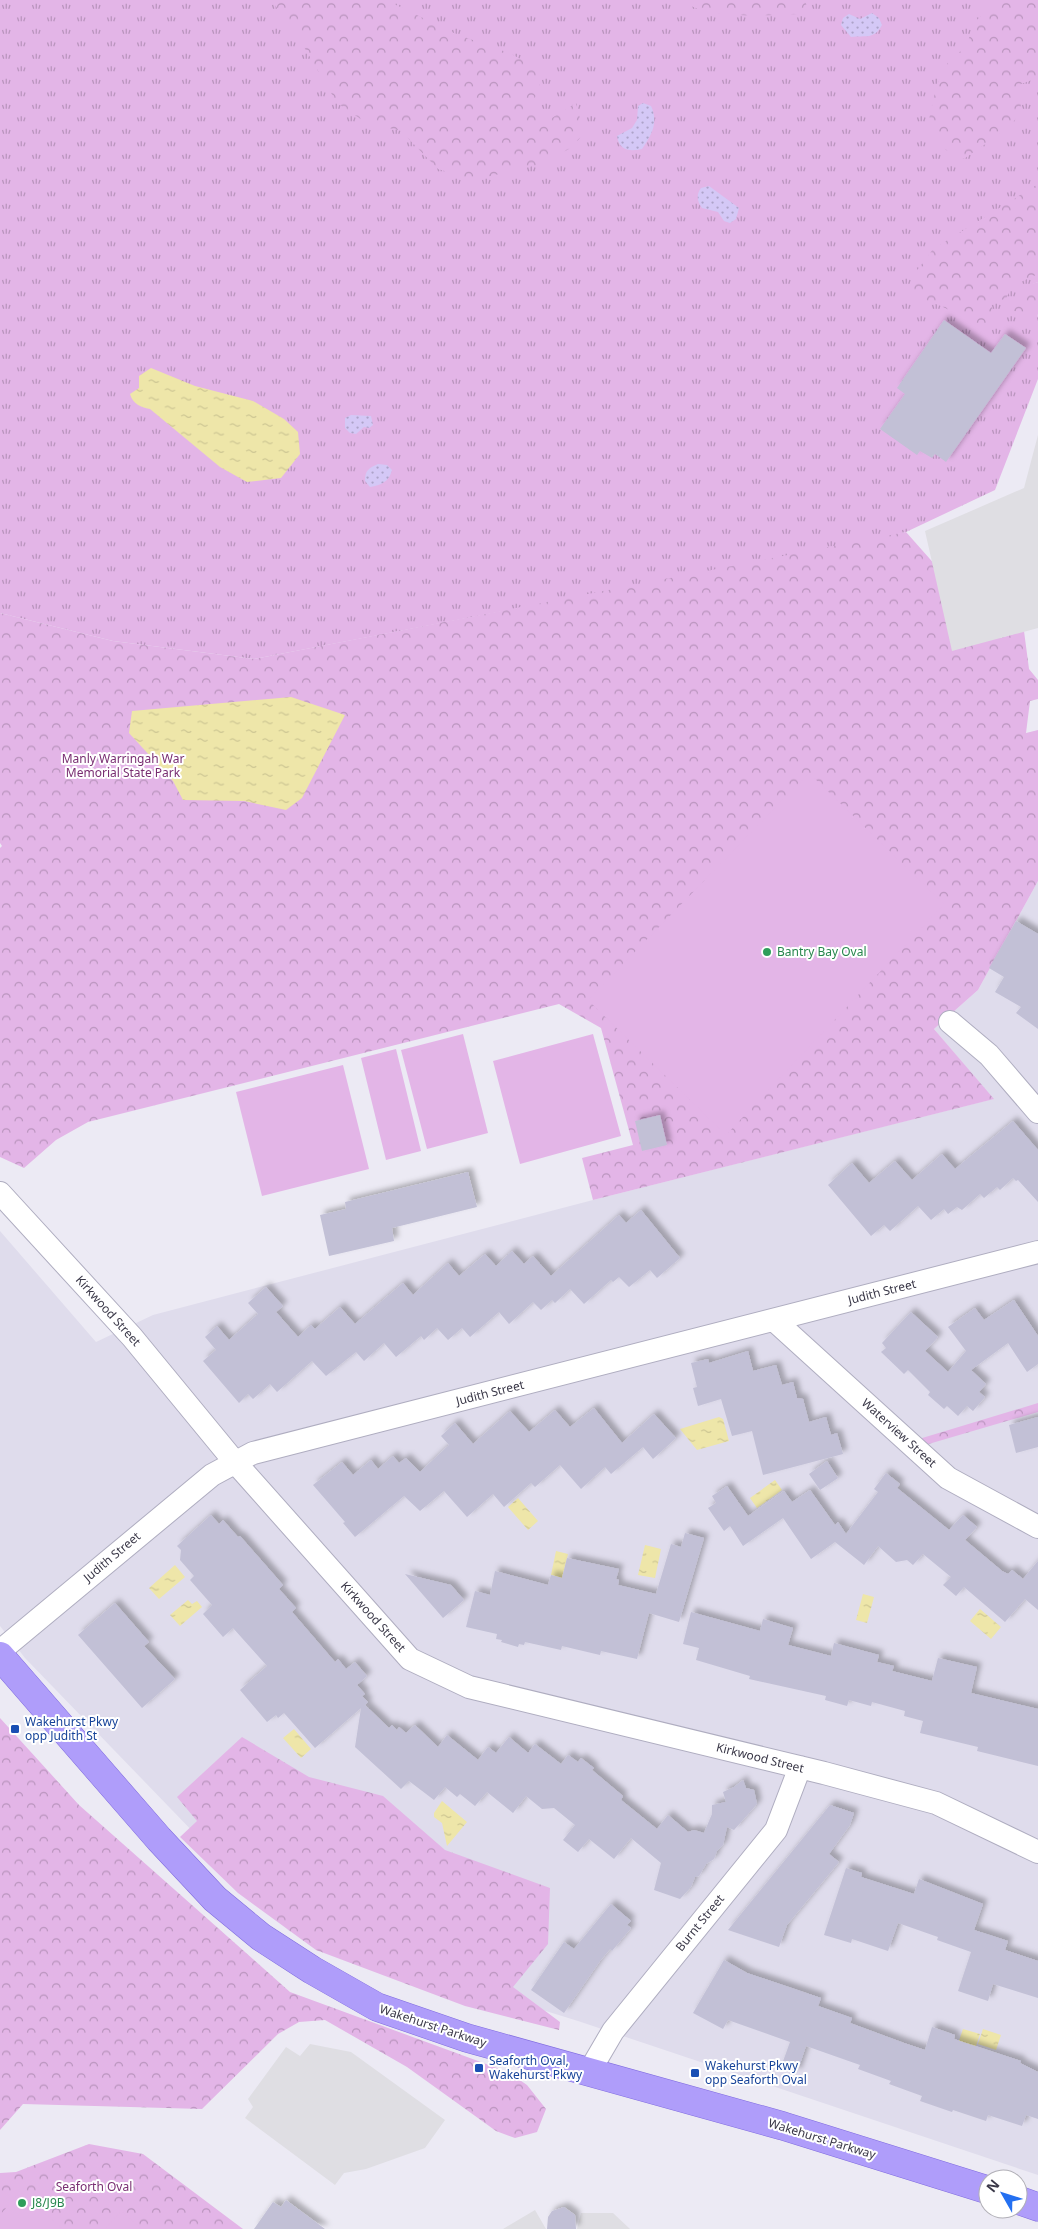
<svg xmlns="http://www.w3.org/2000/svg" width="1038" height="2229" font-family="'Noto Sans',sans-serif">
<defs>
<pattern id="grass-tufts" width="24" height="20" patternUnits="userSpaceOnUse" patternTransform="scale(1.25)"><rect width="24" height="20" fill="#e3b5e7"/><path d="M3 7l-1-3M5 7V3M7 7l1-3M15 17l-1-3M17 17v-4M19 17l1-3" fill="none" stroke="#b994bd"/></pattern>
<pattern id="forest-crowns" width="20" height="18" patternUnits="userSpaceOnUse" patternTransform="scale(1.25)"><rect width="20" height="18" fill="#e3b5e7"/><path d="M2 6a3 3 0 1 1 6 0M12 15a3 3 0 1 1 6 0" fill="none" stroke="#b994bd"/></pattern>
<pattern id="sand-dots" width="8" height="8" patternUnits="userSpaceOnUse" patternTransform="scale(1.25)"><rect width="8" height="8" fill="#d4c8f6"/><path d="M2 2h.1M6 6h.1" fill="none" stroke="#ada3c9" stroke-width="1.8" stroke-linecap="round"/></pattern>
<pattern id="water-ripples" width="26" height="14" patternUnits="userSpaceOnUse" patternTransform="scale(1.25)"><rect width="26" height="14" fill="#eee6a9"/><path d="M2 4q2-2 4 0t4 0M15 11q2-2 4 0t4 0" fill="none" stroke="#cdc693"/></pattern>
<filter id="shadow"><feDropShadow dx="4.5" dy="-4.5" stdDeviation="2.5" flood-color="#0004"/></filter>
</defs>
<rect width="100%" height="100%" fill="#eceaf4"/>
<path fill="#dfdcec" d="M 1038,881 L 1038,2175 L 578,2021 L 289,1931 L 25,1658 L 0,1626 L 0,1231 L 96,1342 L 153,1315 L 593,1200 L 993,1099 L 934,1029 L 978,990 Z"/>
<path fill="url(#grass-tufts)" d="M 0,0 L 1038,0 L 1038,282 L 1028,286 L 1038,317 L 1038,379 L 995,490 L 906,532 L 874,540 L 254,659 L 113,641 L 0,613 Z"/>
<path fill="url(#forest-crowns)" d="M 271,0 L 390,2 L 456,34 L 509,53 L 544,71 L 534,101 L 542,124 L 576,103 L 584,134 L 569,149 L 541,164 L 474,180 L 438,169 L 401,131 L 365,122 L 337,103 L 294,30 Z
M 684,0 L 805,0 L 809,14 C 782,14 701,22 684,0 Z
M 996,0 L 1038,0 L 1038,91 L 1032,80 L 1021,84 C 1020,92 1022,103 1020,111 C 1014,129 980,146 964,159 L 946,150 L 927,128 C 935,99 936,62 965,49 L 975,22 Z
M 1038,184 L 1038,274 L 1012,286 L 1006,299 L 989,302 L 998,319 L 988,329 L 941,306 L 912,295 L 912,277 L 933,249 Z
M 1038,282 L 1038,317 L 1037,314 L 1006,310 L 1028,285 Z
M 906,532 L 1000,638 L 1024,631 L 1029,669 L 1038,680 L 1038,699 L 1030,701 L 1026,733 L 1038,730 L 1038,881 L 978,990 L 934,1029 L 994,1099 L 593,1200 L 582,1158 L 633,1145 L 601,1028 L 559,1004 L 88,1122 L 56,1140 L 24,1168 L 0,1157 L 0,848 L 2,846 L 0,843 L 0,613 L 113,641 L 254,659 Z
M 1038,1403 L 1038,1412 L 915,1448 L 909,1442 Z
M 0,1718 L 79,1805 L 290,1992 L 508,2072 L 527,2085 L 546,2109 L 537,2132 L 515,2138 L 496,2131 L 407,2067 L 325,2020 L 299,2022 L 278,2034 L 202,2109 L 23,2104 L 0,2130 Z
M 242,1737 L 309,1777 L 383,1796 L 445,1850 L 550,1888 L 548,1944 L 513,1987 L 560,2022 L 559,2030 L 465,2006 L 316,1950 L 238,1893 L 180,1837 L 197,1821 L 177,1797 Z
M 89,2144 L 143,2154 L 243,2229 L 0,2229 L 0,2173 L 16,2172 Z"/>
<path fill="url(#sand-dots)" d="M 872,13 L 879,18 L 882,25 C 874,40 866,35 851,37 L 841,25 L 843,18 L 849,14 L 860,19 Z
M 643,103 L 651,106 C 659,123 651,136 642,149 C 629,152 619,150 617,136 L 632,128 L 637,120 L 638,106 Z
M 709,186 L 739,208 L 736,219 L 730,223 L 724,221 L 718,212 L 702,208 C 697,201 696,195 701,188 Z
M 351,415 L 371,416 L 373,425 L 369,428 L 364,427 L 356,434 L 350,433 L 345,428 L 345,418 Z
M 378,464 L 387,465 L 392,470 C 389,482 381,485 370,487 L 365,481 C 365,470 369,468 378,464 Z"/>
<path fill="#e3b5e7" d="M 809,773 L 944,904 L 726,1135 L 588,1000 Z
M 463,1034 L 488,1133 L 427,1149 L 401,1050 Z
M 593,1034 L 621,1136 L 520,1164 L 493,1061 Z
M 396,1049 L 421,1151 L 386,1160 L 361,1058 Z
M 343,1065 L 369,1169 L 262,1196 L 236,1092 Z
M 20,2192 L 63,2229 L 0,2229 L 0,2215 Z
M 121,2211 L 142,2229 L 105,2229 Z"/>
<path fill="#dfdee3" d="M 1038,435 L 1038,628 L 952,651 L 925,531 L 1024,488 Z
M 310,2044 L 351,2052 L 445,2120 L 425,2148 L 366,2169 L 344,2173 L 335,2185 L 245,2118 L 253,2107 L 248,2099 L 286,2047 L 300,2056 Z
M 535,2210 L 546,2229 L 503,2229 Z
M 581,2213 L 613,2213 L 630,2229 L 577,2229 Z"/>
<path fill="url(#water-ripples)" d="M 151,368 L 195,386 L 253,401 L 284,419 L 298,432 L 300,454 L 281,478 L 247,482 L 220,467 L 150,409 C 140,407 133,404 130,394 L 139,388 L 139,376 Z
M 291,697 L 345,715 L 302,798 L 286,810 L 244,801 L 183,800 L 173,781 L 129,733 L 132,711 Z
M 719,1417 L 723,1419 L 729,1441 L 697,1450 L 680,1429 Z
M 775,1480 L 782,1490 L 757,1508 L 750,1498 Z
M 518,1498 L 538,1521 L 528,1530 L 508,1507 Z
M 645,1545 L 661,1549 L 655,1578 L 638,1575 Z
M 556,1551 L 568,1554 L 562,1578 L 551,1575 Z
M 175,1565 L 185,1577 L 159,1599 L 149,1588 Z
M 863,1594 L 874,1597 L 867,1623 L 856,1620 Z
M 188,1600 L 192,1604 L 197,1601 L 202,1607 L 180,1626 L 170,1615 Z
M 980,1609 L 1001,1627 L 991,1639 L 970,1621 Z
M 294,1729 L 311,1749 L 301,1758 L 283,1738 Z
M 442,1801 L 467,1822 L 447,1846 L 442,1823 L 434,1817 L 434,1813 Z
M 963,2029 L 980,2034 L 970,2064 L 953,2058 Z
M 983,2029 L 1001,2035 L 996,2050 L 978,2044 Z"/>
<path fill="#c2c0d6" filter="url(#shadow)" d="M 944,320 L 991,353 L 1005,334 L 1026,348 L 946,462 L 935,454 L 932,458 L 920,451 L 917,455 L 880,429 L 905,394 L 897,388 Z
M 1016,921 L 1038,934 L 1038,1029 L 1016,1013 L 1021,1007 L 995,992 L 1004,977 L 989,968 Z
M 660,1115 L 667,1145 L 642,1151 L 635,1121 Z
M 1013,1121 L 1038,1150 L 1038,1202 L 1018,1180 L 1016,1181 L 1013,1178 L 1000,1190 L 997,1187 L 984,1198 L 980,1194 L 962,1210 L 957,1207 L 948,1214 L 944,1209 L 931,1220 L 918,1206 L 890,1231 L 884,1225 L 871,1236 L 828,1185 L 852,1163 L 869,1183 L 895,1161 L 912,1180 L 942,1154 L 955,1169 Z
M 468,1172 L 477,1207 L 392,1228 L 394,1241 L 329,1256 L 320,1215 L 346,1209 L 345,1202 Z
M 641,1210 L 680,1258 L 657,1278 L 650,1270 L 629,1287 L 619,1277 L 613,1282 L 611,1280 L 584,1304 L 570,1289 L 555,1303 L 552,1300 L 541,1310 L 533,1302 L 509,1324 L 499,1312 L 470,1337 L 462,1328 L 448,1340 L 437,1328 L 424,1340 L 421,1336 L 396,1357 L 384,1343 L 364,1361 L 356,1352 L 326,1376 L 312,1361 L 277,1392 L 270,1384 L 253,1399 L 248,1394 L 239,1403 L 203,1361 L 216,1350 L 205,1337 L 217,1326 L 229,1340 L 258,1314 L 248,1303 L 266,1287 L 283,1306 L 276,1312 L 298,1337 L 311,1325 L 315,1329 L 340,1307 L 355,1324 L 403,1283 L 413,1295 L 448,1263 L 459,1276 L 485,1254 L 496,1266 L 512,1251 L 524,1264 L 533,1256 L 551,1276 L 619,1215 L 626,1223 Z
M 1014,1300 L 1038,1336 L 1038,1364 L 1027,1372 L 1008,1343 L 971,1370 L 986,1384 L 979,1392 L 985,1397 L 973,1411 L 967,1406 L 958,1416 L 947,1406 L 944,1409 L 928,1395 L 930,1392 L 908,1370 L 904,1374 L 881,1352 L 886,1348 L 882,1343 L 911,1312 L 938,1337 L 925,1351 L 948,1372 L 966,1351 L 948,1327 L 975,1308 L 984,1320 Z
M 748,1351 L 753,1371 L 776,1365 L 782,1385 L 793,1382 L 797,1398 L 803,1399 L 809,1422 L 826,1417 L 831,1435 L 837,1433 L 843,1454 L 763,1475 L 752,1431 L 732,1436 L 721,1399 L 698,1406 L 693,1388 L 697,1387 L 691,1363 L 708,1359 L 709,1363 Z
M 594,1408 L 622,1443 L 654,1414 L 676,1438 L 653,1459 L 643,1447 L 611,1474 L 605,1467 L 581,1489 L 560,1465 L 535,1487 L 531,1483 L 504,1507 L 493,1494 L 467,1517 L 444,1491 L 420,1511 L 404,1496 L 355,1537 L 343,1523 L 345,1522 L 313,1485 L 342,1462 L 353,1475 L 371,1460 L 378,1469 L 393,1456 L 399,1463 L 406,1458 L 420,1472 L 449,1445 L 441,1436 L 455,1423 L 473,1444 L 510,1411 L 529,1432 L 555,1410 L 570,1427 Z
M 1038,1417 L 1038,1447 L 1016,1453 L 1009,1425 Z
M 827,1461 L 838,1478 L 820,1490 L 809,1474 Z
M 886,1473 L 900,1484 L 897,1488 L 949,1530 L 963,1515 L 977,1527 L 965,1540 L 1002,1571 L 1008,1574 L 1012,1570 L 1023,1579 L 1038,1561 L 1038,1610 L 1025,1599 L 1005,1622 L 964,1587 L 956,1596 L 943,1585 L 951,1577 L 923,1554 L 913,1565 L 907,1560 L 896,1562 L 878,1546 L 864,1565 L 835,1542 L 811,1559 L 783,1518 L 743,1546 L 730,1526 L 724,1531 L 708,1508 L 716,1503 L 712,1496 L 727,1486 L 748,1516 L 784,1491 L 792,1502 L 810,1490 L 835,1525 L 838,1522 L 846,1534 L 878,1492 L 874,1489 Z
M 211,1515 L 219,1524 L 223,1520 L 238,1537 L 240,1536 L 283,1585 L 279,1589 L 296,1608 L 292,1612 L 335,1662 L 338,1659 L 346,1669 L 355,1662 L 367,1676 L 357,1685 L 365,1694 L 362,1696 L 368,1702 L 365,1705 L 389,1728 L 392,1725 L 397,1730 L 399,1727 L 406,1733 L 415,1725 L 438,1747 L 447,1735 L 478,1760 L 488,1747 L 496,1753 L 509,1737 L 528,1753 L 535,1744 L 561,1764 L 568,1755 L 578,1762 L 581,1758 L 594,1768 L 592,1770 L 623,1796 L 621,1800 L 657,1829 L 668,1815 L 688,1832 L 694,1830 L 704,1833 L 712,1814 L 712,1805 L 726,1802 L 723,1792 L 734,1787 L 743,1780 L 746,1788 L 754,1790 L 757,1804 L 734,1830 L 727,1827 L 723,1845 L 717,1851 L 714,1859 L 706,1864 L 699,1876 L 695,1877 L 691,1887 L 680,1899 L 654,1890 L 661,1863 L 631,1838 L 614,1859 L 589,1839 L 578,1852 L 563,1840 L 575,1825 L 554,1808 L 542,1809 L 526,1796 L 513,1813 L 487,1792 L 475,1806 L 460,1794 L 457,1797 L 445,1787 L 434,1800 L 409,1781 L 401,1789 L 355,1747 L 361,1708 L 315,1748 L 284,1713 L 278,1718 L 276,1715 L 267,1722 L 240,1690 L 267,1666 L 233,1628 L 223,1637 L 203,1614 L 212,1605 L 190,1580 L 194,1576 L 180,1560 L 181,1550 L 177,1546 Z
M 685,1533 L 704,1538 L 679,1622 L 649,1613 L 637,1659 L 601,1651 L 600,1655 L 562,1646 L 561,1650 L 525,1642 L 524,1645 L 519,1644 L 518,1647 L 501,1642 L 502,1640 L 496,1639 L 497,1634 L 466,1627 L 475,1591 L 490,1595 L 495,1571 L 548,1585 L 551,1575 L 562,1578 L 567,1558 L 619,1569 L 616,1579 L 619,1580 L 618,1585 L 656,1594 L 671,1544 L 681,1547 Z
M 405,1574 L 451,1585 L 464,1600 L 443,1618 Z
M 115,1603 L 149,1642 L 144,1646 L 175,1679 L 142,1708 L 78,1635 Z
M 691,1612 L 760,1631 L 763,1619 L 793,1628 L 788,1645 L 831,1656 L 834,1643 L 879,1655 L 877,1662 L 894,1666 L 892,1671 L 932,1681 L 938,1658 L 977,1667 L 971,1693 L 1038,1709 L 1038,1766 L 977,1751 L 978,1747 L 920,1733 L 923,1721 L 904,1716 L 905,1711 L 872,1702 L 871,1706 L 849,1700 L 847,1706 L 825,1700 L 826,1696 L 749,1679 L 750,1676 L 696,1660 L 699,1648 L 683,1644 Z
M 830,1805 L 854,1813 L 850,1825 L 829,1854 L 839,1862 L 787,1925 L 779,1947 L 728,1930 Z
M 846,1868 L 862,1873 L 861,1877 L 914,1894 L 919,1879 L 983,1904 L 974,1930 L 1008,1941 L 1005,1950 L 1038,1961 L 1038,1998 L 993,1984 L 988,2001 L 958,1991 L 971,1952 L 937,1940 L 938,1937 L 898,1923 L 888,1951 L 852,1939 L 851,1943 L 824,1935 Z
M 611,1904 L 631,1921 L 627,1925 L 631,1928 L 612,1951 L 610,1949 L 600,1961 L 564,2013 L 531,1990 L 564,1942 L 574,1949 Z
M 724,1960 L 747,1973 L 821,1998 L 818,2006 L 852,2018 L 850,2023 L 904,2043 L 925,2050 L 932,2027 L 955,2035 L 954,2039 L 1021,2061 L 1020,2063 L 1038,2072 L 1038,2119 L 1026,2115 L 1022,2126 L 988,2115 L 986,2121 L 953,2110 L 952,2112 L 920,2101 L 922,2096 L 889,2084 L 891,2081 L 858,2069 L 860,2065 L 806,2046 L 797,2073 L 781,2067 L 790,2042 L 728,2020 L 723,2029 L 693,2013 Z
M 286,2200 L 325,2229 L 254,2229 L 273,2202 L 281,2207 Z
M 564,2207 L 575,2215 L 576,2229 L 547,2229 L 548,2217 L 552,2211 Z"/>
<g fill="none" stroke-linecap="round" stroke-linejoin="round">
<g stroke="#afadc0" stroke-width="24">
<path id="minor" d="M 950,1022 L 989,1055 L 1038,1112
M 0,1193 L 132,1337 L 234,1461 L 410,1659 L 469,1687 L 824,1773 L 936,1803 L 1038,1852
M 774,1320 L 948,1478 L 1038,1527
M 0,1651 L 212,1475 L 253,1453 L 1038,1252
M 589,2072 L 613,2031 L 776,1830 L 800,1767"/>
</g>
<g stroke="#816ddf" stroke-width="29">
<path id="major" d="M 0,1656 L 159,1839 L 215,1899 L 261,1937 L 312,1970 L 377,2007 L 467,2038 L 783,2126 L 988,2190
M 1018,2200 L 1038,2207"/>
</g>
<use href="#minor" stroke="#fff" stroke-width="22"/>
<use href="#major" stroke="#af9dfa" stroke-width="28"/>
</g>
<g fill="#2e9e5b" stroke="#fff" stroke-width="2">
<circle cx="767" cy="952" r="5"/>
<circle cx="22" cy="2203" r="5"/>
</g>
<g fill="#1a4fb4" stroke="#fff" stroke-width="2">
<rect x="10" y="1724" width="10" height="10" rx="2.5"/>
<rect x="474" y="2063" width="10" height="10" rx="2.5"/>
<rect x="690" y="2068" width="10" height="10" rx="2.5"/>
</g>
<g text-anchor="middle" stroke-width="4" stroke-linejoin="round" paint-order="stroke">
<g font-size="12" fill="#782d71" stroke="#fff">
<text x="123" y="763">Manly Warringah War<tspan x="123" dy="14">Memorial State Park</tspan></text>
<text x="94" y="2191">Seaforth Oval</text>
</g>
<g font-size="12" fill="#27864d" stroke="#fff" text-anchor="start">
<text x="777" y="956">Bantry Bay Oval</text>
<text x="32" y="2207">J8/J9B</text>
</g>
<g font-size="12" fill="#3a3848" stroke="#fff">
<text transform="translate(882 1292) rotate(-14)" y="4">Judith Street</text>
<text transform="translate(108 1311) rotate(48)" y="4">Kirkwood Street</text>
<text transform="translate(490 1393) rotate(-14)" y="4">Judith Street</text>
<text transform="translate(899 1433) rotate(42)" y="4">Waterview Street</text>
<text transform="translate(112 1557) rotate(-40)" y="4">Judith Street</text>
<text transform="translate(373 1617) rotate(48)" y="4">Kirkwood Street</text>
<text transform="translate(760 1758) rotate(14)" y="4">Kirkwood Street</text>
<text transform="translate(700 1923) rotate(-51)" y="4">Burnt Street</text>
<text transform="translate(433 2026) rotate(18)" y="4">Wakehurst Parkway</text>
<text transform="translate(822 2139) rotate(17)" y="4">Wakehurst Parkway</text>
</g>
<g font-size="12" fill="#164399" stroke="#fff" text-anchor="start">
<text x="25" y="1726">Wakehurst Pkwy<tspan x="25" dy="14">opp Judith St</tspan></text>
<text x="489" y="2065">Seaforth Oval,<tspan x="489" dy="14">Wakehurst Pkwy</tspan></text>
<text x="705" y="2070">Wakehurst Pkwy<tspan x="705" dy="14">opp Seaforth Oval</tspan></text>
</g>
</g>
<g transform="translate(1003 2194) rotate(309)"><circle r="24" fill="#ffffff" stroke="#b0afb6"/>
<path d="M0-4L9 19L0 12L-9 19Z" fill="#2470f1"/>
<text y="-8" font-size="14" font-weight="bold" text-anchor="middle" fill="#3a3848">N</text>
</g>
</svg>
